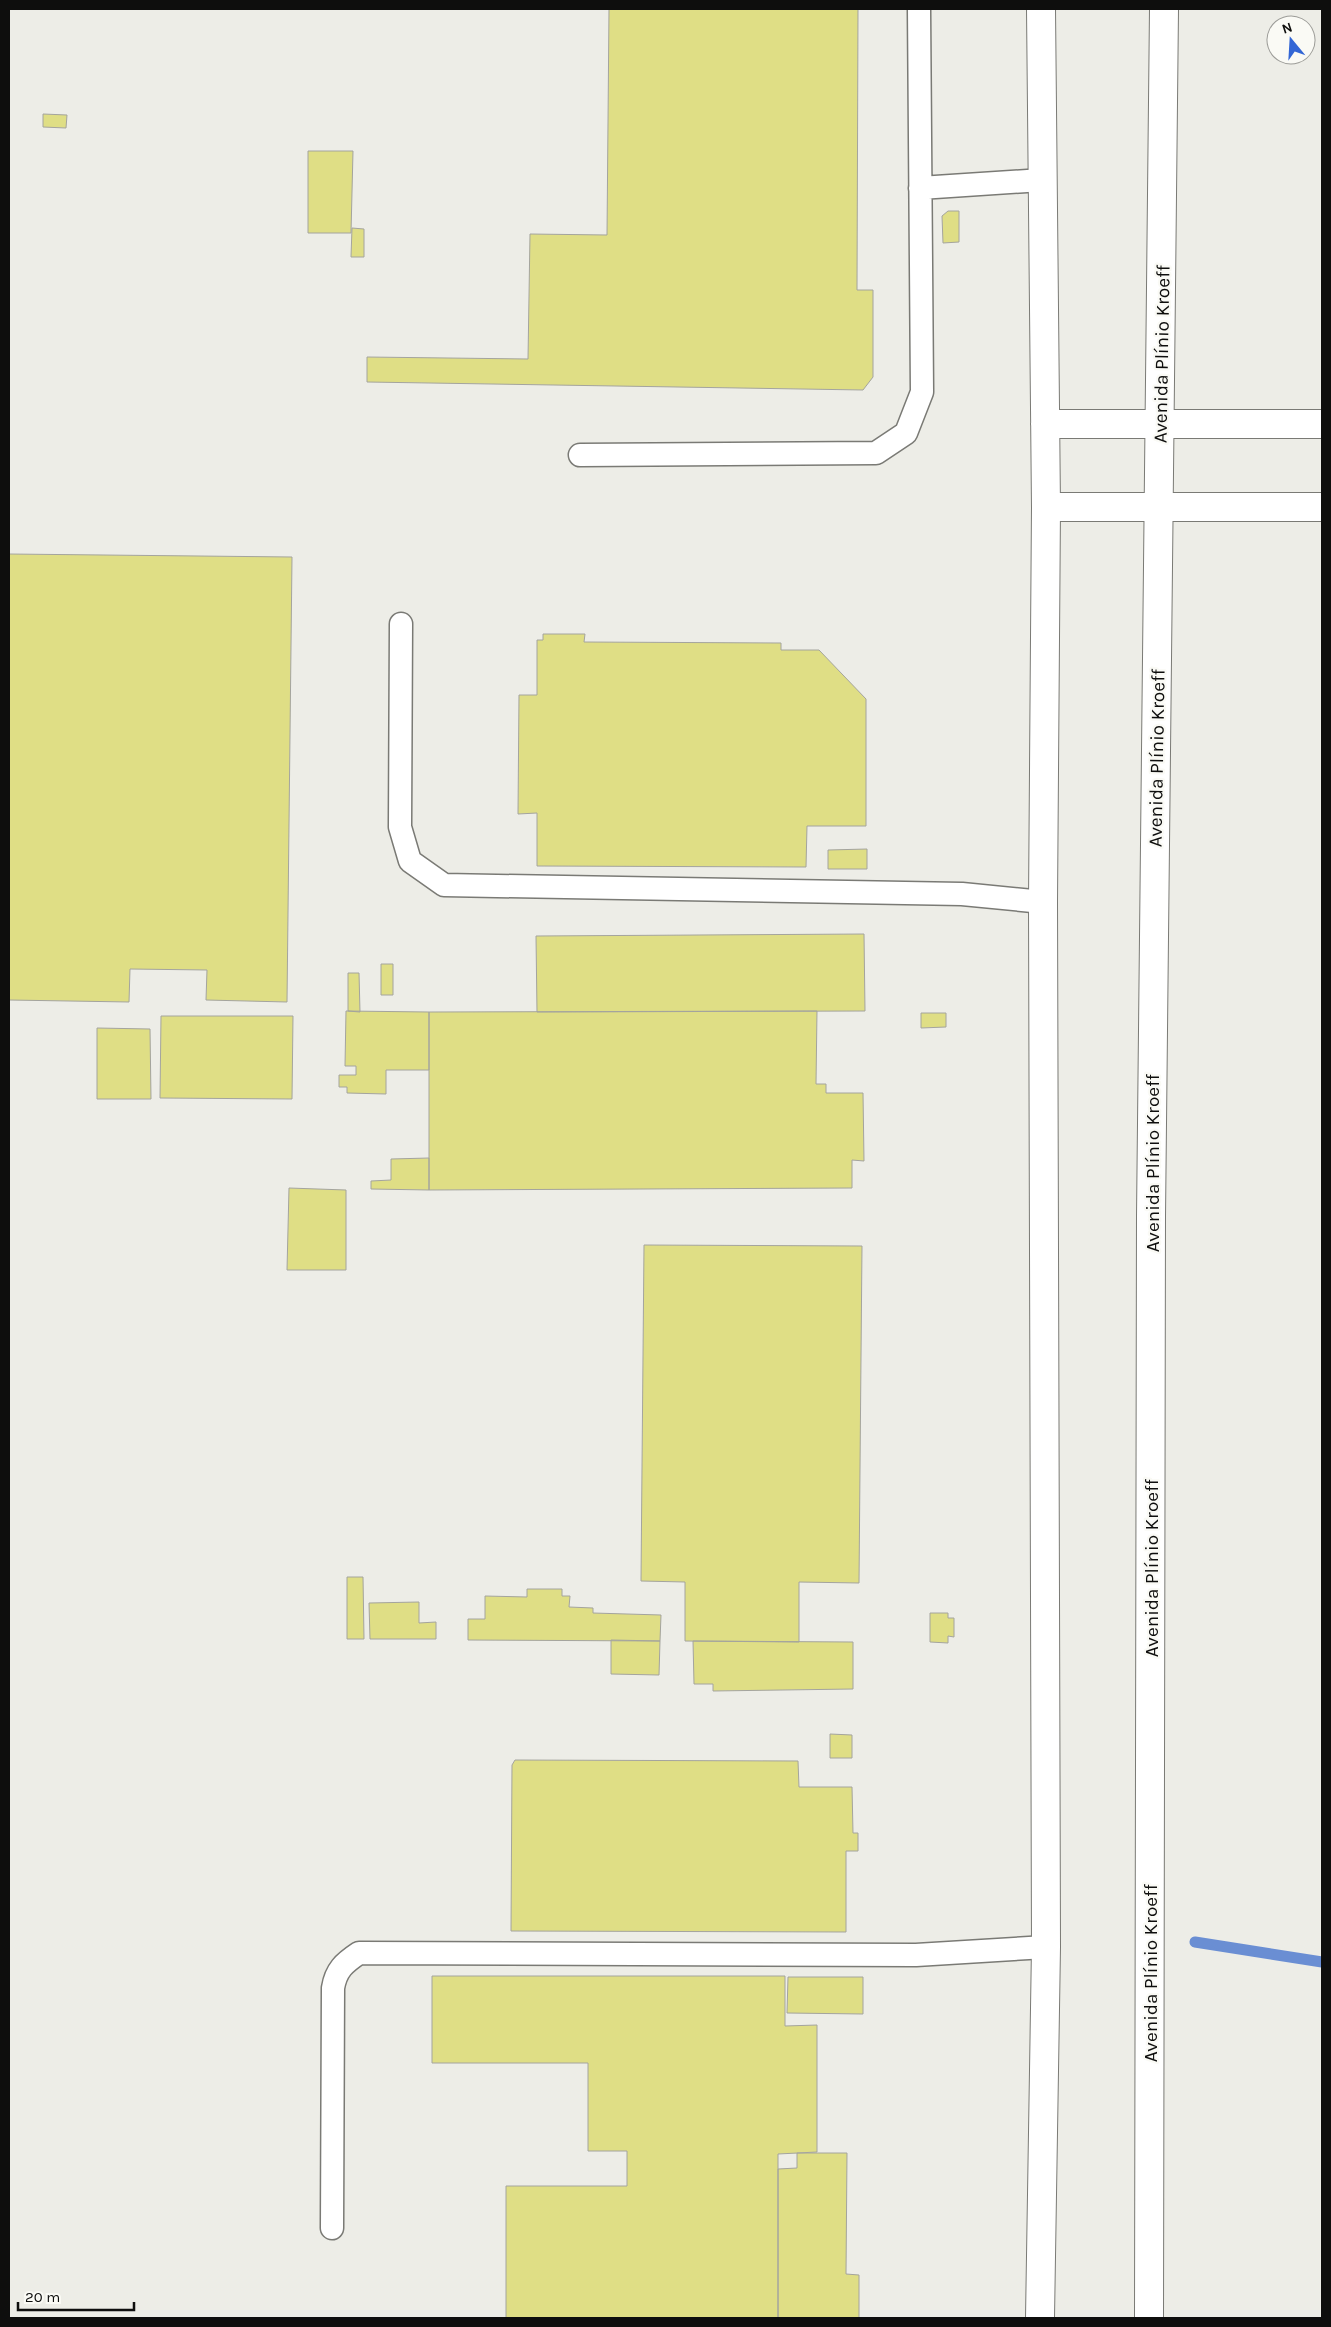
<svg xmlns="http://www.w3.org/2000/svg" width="1331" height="2327" font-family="Karla,sans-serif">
<rect width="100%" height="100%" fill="#edede7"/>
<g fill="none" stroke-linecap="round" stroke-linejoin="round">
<path stroke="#6a8ed3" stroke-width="11" d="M 1195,1942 L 1322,1962"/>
</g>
<path fill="#dfde85" stroke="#a4a49e" d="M 609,9 L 858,9 L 857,290 L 873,290 L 873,377 L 863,390 L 367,382 L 367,357 L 528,359 L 530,234 L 607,235 Z
M 43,114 L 67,115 L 66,128 L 43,127 Z
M 308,151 L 353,151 L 351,233 L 308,233 Z
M 948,211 L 959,211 L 959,242 L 943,243 L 942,216 Z
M 352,228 L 364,229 L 364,257 L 351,257 Z
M 9,554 L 292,557 L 287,1002 L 206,1000 L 207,970 L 130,969 L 129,1002 L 9,1000 Z
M 543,634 L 585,634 L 584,642 L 781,643 L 781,650 L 819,650 L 866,699 L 866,826 L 807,826 L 806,867 L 537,866 L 537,813 L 518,814 L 519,695 L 537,695 L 537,640 L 543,640 Z
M 867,849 L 867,869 L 828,869 L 828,850 Z
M 864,934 L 865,1011 L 537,1012 L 536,936 Z
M 381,964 L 393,964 L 393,995 L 381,995 Z
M 348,973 L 359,973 L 360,1012 L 348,1011 Z
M 346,1011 L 429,1012 L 429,1070 L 386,1070 L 386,1094 L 347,1093 L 347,1087 L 339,1087 L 339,1075 L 356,1075 L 356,1066 L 345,1066 Z
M 817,1011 L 816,1084 L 826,1084 L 826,1093 L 863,1093 L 864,1161 L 852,1160 L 852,1188 L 429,1190 L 429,1012 Z
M 921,1013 L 946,1013 L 946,1027 L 921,1028 Z
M 161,1016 L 293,1016 L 292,1099 L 160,1098 Z
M 97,1028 L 150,1029 L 151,1099 L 97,1099 Z
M 429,1158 L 429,1190 L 371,1189 L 371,1181 L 391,1180 L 391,1159 Z
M 289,1188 L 346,1190 L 346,1270 L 287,1270 Z
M 644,1245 L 862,1246 L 859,1583 L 799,1582 L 799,1642 L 685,1641 L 685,1582 L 641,1581 Z
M 347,1577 L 363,1577 L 364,1639 L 347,1639 Z
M 527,1589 L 562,1589 L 562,1596 L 570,1596 L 569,1607 L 593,1608 L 593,1613 L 661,1615 L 660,1641 L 468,1640 L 468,1619 L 485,1619 L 485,1596 L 527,1597 Z
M 419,1602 L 419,1623 L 436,1622 L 436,1639 L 370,1639 L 369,1603 Z
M 930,1613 L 948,1613 L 948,1618 L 954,1618 L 954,1637 L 948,1636 L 948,1643 L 930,1642 Z
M 611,1640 L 660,1641 L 659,1675 L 611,1674 Z
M 693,1641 L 853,1642 L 853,1689 L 713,1691 L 713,1684 L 694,1684 Z
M 830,1734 L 852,1735 L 852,1758 L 830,1758 Z
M 515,1760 L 798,1761 L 799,1787 L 852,1787 L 853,1833 L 858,1833 L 858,1851 L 846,1851 L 846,1932 L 511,1931 L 512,1765 Z
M 432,1976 L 785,1976 L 785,2026 L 817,2025 L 817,2152 L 778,2154 L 778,2318 L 506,2318 L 506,2186 L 627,2186 L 627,2151 L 588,2151 L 588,2063 L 432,2063 Z
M 788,1977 L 863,1977 L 863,2014 L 787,2013 Z
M 797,2153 L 847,2153 L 846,2274 L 859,2275 L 859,2318 L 778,2318 L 778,2169 L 797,2168 Z"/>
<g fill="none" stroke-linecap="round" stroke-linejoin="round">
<g stroke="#7a7a75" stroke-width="25">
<path id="lane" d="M 920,188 L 1042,180
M 580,455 L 876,453 L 906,433 L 922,392 L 919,9
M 401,624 L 400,827 L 410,861 L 444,885 L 962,894 L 1043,902
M 332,2228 L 333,1988 C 336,1970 344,1963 359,1953 L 916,1955 L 1046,1947"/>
</g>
<g stroke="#7a7a75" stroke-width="30">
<path id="secondary" d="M 1045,424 L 1322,424
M 1046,507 L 1322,507
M 1040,2318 L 1046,1947 L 1043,902 L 1046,507 L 1041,9
M 1149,2318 L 1151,1216 L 1164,9"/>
</g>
<use href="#lane" stroke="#fff" stroke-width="22"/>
<use href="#secondary" stroke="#fff" stroke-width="28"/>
</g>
<g text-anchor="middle" stroke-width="4.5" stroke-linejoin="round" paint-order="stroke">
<g font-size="19" fill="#0e0e0d" stroke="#fafaf5">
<text transform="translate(1161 354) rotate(-89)" y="7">Avenida Plínio Kroeff</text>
<text transform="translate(1156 758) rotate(-89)" y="7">Avenida Plínio Kroeff</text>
<text transform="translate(1152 1163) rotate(-90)" y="7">Avenida Plínio Kroeff</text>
<text transform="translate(1151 1568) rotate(-90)" y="7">Avenida Plínio Kroeff</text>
<text transform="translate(1150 1973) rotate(-90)" y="7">Avenida Plínio Kroeff</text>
</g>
</g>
<rect width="1331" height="2327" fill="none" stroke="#0e0e0d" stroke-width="20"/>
<g transform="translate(1291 40) rotate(342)"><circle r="24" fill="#fafaf5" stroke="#9c9c98"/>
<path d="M0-4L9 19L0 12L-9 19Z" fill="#3366d5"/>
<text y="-8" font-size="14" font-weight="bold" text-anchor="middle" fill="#0e0e0d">N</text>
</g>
<path d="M18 2302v8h116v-8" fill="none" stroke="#0e0e0d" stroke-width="2.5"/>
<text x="25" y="2302" font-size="15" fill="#0e0e0d" stroke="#fafaf5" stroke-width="4" paint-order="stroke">20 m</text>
</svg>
